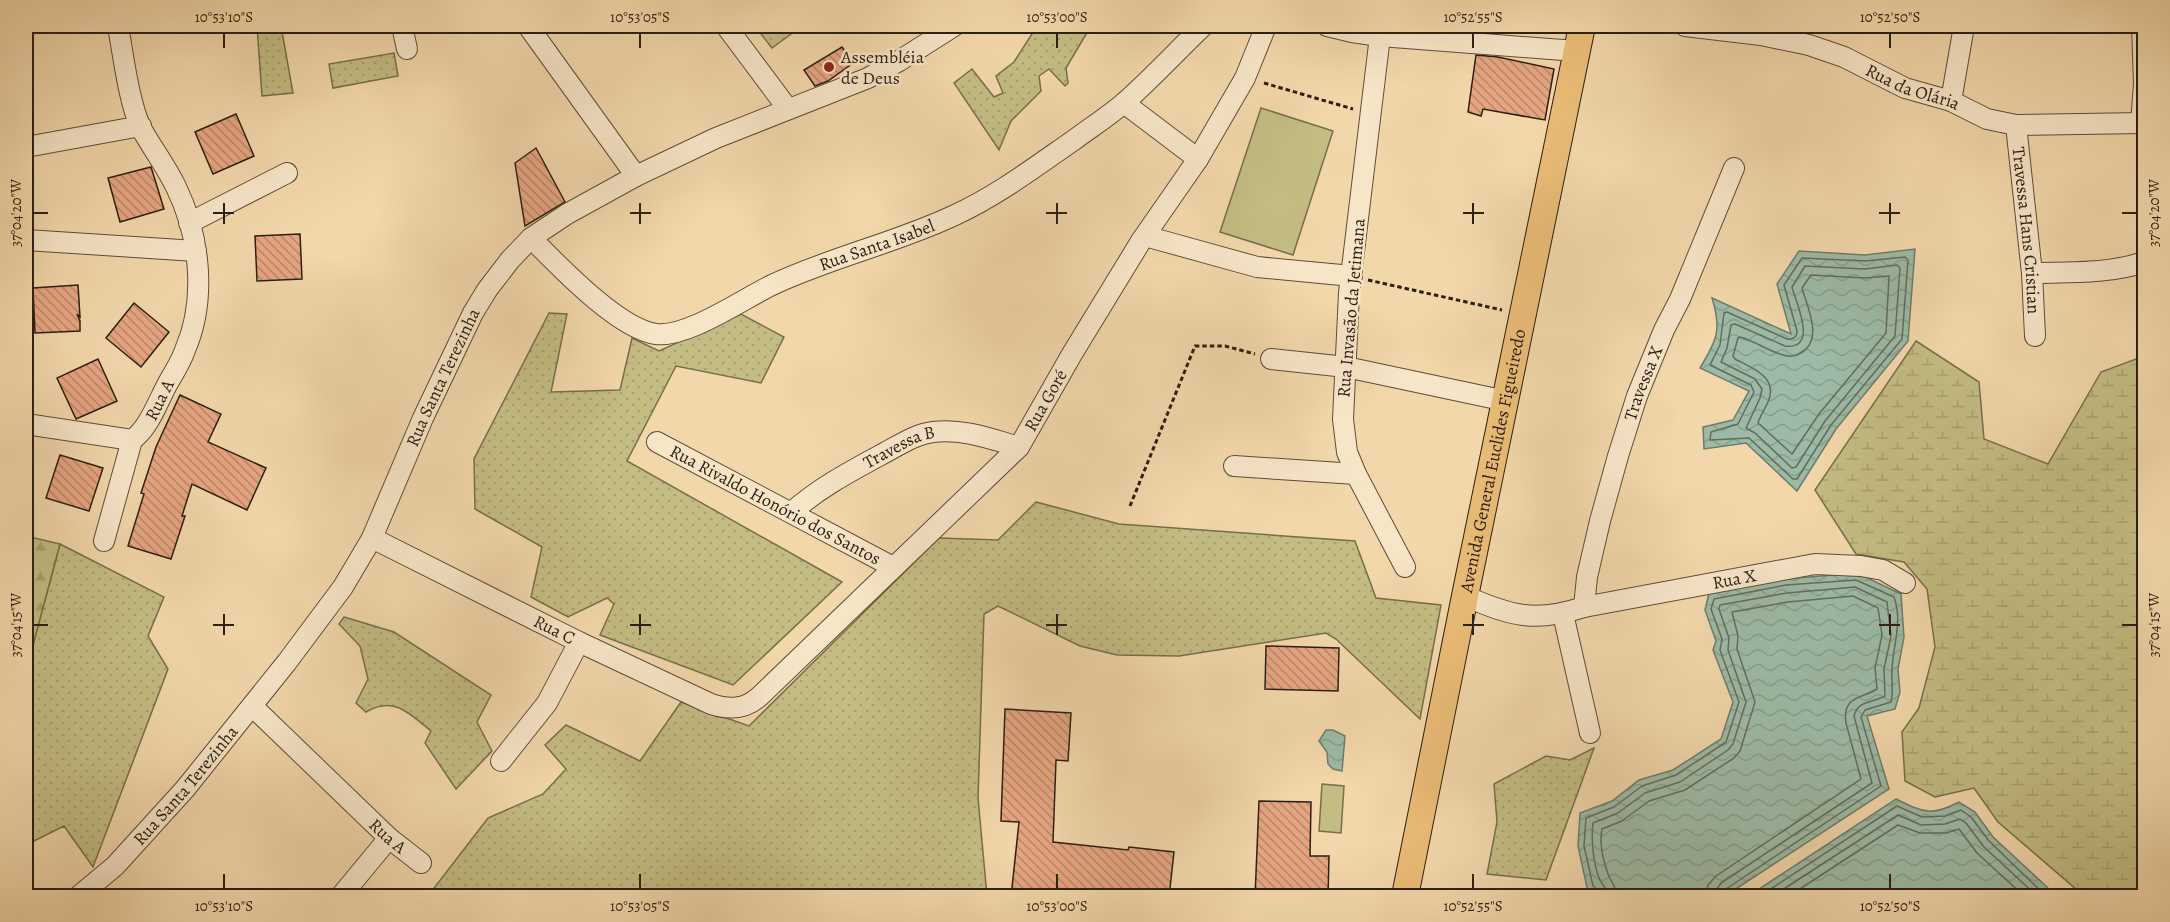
<svg xmlns="http://www.w3.org/2000/svg" width="2170" height="922" font-family="Alegreya,serif">
<defs>
<pattern id="grass-dots" width="8" height="8" patternUnits="userSpaceOnUse" patternTransform="scale(1.5)"><rect width="8" height="8" fill="#c3bc83"/><path d="M2 2h.1M6 6h.1" fill="none" stroke="#a8a170" stroke-width="1.8" stroke-linecap="round"/></pattern>
<pattern id="forest-firs" width="22" height="20" patternUnits="userSpaceOnUse" patternTransform="scale(1.5)"><rect width="22" height="20" fill="#c3bc83"/><path d="M5 1l3.5 6h-7zM16 11l3.5 6h-7z" fill="#a8a170"/></pattern>
<pattern id="wetland-marsh" width="20" height="14" patternUnits="userSpaceOnUse" patternTransform="scale(1.5)"><rect width="20" height="14" fill="#c3bc83"/><path d="M1 5h8M5 5V1M11 12h8M15 12V8" fill="none" stroke="#a8a170"/></pattern>
<pattern id="water-waves" width="16" height="10" patternUnits="userSpaceOnUse" patternTransform="scale(1.5)"><rect width="16" height="10" fill="#9cbaa6"/><path d="M0 5q4-4 8 0t8 0" fill="none" stroke="#879f8e"/></pattern>
<pattern id="building-back-hatch" width="6" height="6" patternUnits="userSpaceOnUse" patternTransform="scale(1.5)"><rect width="6" height="6" fill="#e6a581"/><path d="M-1 5l2 2M0 0l6 6M5-1l2 2" fill="none" stroke="#bb8668"/></pattern>
</defs>
<rect width="100%" height="100%" fill="#f2d7ab"/>
<filter id="stains"><feTurbulence type="fractalNoise" baseFrequency=".00333" numOctaves="4"/><feColorMatrix values="0 0 0 0 .2 0 0 0 0 .09 0 0 0 0 .02 0 0 0 .5 -.17"/></filter>
<radialGradient id="worn" r=".72"><stop offset=".6" stop-color="#630" stop-opacity="0"/><stop offset="1" stop-color="#630" stop-opacity=".3"/></radialGradient>
<path fill="url(#grass-dots)" stroke="#776e4a" stroke-width="1.5" d="M 257,26 L 281,26 L 293,93 L 262,96 Z
M 764,26 L 802,26 L 772,48 L 758,30 Z
M 1037,26 L 1091,26 L 1066,68 L 1068,83 L 1065,86 L 1049,69 L 1039,76 L 1041,91 L 1011,121 L 999,150 L 954,83 L 972,69 L 994,97 L 1003,93 L 996,76 L 1014,62 Z
M 2024,26 L 2079,26 L 2078,32 Z
M 394,53 L 398,76 L 333,88 L 329,64 Z
M 549,313 L 567,314 L 551,392 L 620,390 L 632,338 L 659,351 L 741,314 L 784,337 L 761,383 L 676,366 L 627,461 L 842,582 L 733,685 L 600,635 L 614,604 L 607,598 L 568,617 L 531,597 L 542,547 L 475,509 L 474,459 Z
M 1036,502 L 1119,524 L 1355,541 L 1376,598 L 1441,605 L 1420,719 L 1336,639 L 1326,633 L 1179,656 L 1117,655 L 1080,646 L 998,606 L 984,614 L 978,798 L 987,896 L 428,896 L 488,818 L 543,794 L 566,769 L 545,745 L 566,725 L 640,761 L 681,702 L 749,726 L 939,538 L 998,540 Z
M 60,544 L 164,597 L 148,636 L 168,669 L 93,867 L 64,826 L 26,845 L 26,671 Z
M 344,617 L 394,632 L 491,695 L 477,722 L 492,751 L 456,789 L 425,743 L 431,731 C 410,714 394,695 366,712 L 356,703 L 368,679 L 360,646 L 339,624 Z
M 1594,748 L 1546,880 L 1487,874 L 1497,822 L 1494,784 L 1546,756 L 1570,760 Z"/>
<path fill="url(#forest-firs)" stroke="#776e4a" stroke-width="1.5" d="M 26,536 L 60,544 L 26,671 Z"/>
<path fill="url(#wetland-marsh)" stroke="#776e4a" stroke-width="1.5" d="M 1916,341 L 1979,382 L 1984,439 L 2048,464 L 2101,372 L 2144,356 L 2144,896 L 2079,896 L 2078,891 L 1998,822 L 1974,788 L 1935,797 L 1905,781 L 1902,732 L 1919,708 L 1935,647 L 1927,589 L 1904,562 L 1856,554 L 1815,490 Z"/>
<path fill="#c3bc83" stroke="#776e4a" stroke-width="1.5" d="M 1261,108 L 1333,131 L 1293,255 L 1220,232 Z
M 1322,784 L 1344,786 L 1341,833 L 1319,831 Z"/>
<path fill="url(#water-waves)" stroke="#6f7c6a" stroke-width="1.5" d="M 1915,249 L 1908,341 L 1836,429 L 1797,491 L 1746,443 L 1704,449 L 1703,427 L 1733,420 L 1749,391 L 1700,368 C 1717,340 1722,330 1712,298 L 1791,334 L 1777,284 L 1799,251 L 1865,255 Z
M 1857,573 L 1901,594 L 1904,637 L 1898,669 L 1900,692 L 1895,709 L 1867,716 L 1889,789 L 1725,896 L 1601,896 L 1588,892 L 1578,846 L 1580,813 L 1612,801 L 1639,780 L 1673,770 L 1721,739 L 1733,702 L 1713,650 L 1716,641 L 1705,610 L 1709,593 L 1785,579 Z
M 1326,730 L 1333,730 L 1345,736 L 1342,771 L 1333,769 L 1328,764 L 1327,752 L 1319,741 Z
M 1896,799 C 1923,812 1931,817 1959,802 L 1975,812 L 1993,837 L 2047,887 L 2054,896 L 1756,896 L 1753,893 Z"/>
<g fill="none" stroke-linecap="round" stroke-linejoin="round">
<path stroke="#646c5c" stroke-width="1.5" d="M 1905,257 L 1908,260 L 1902,339 L 1831,425 L 1797,479 L 1793,479 L 1749,438 L 1710,440 L 1711,432 L 1738,424 L 1754,392 L 1751,385 L 1710,365 L 1720,345 L 1724,313 L 1727,312 L 1787,339 C 1793,340 1797,337 1797,331 L 1784,285 L 1802,258 L 1865,261 Z
M 1897,265 L 1900,268 L 1895,336 L 1825,421 L 1796,467 L 1792,468 L 1755,433 L 1746,428 L 1760,398 L 1762,389 L 1755,379 L 1721,362 L 1727,348 L 1731,325 L 1735,324 L 1785,346 C 1819,350 1796,303 1792,287 L 1805,266 L 1865,269 Z
M 1811,275 L 1865,278 L 1889,276 L 1886,333 L 1819,414 L 1792,454 L 1758,423 C 1760,416 1765,409 1768,402 C 1779,377 1752,368 1735,359 L 1733,356 L 1738,338 L 1740,337 C 1755,341 1768,351 1783,355 C 1789,357 1796,356 1801,353 C 1824,339 1807,307 1802,288 Z
M 1600,896 L 1599,891 L 1593,886 L 1584,846 L 1586,818 L 1614,807 L 1642,786 L 1676,775 L 1726,742 L 1739,702 L 1720,650 L 1722,639 L 1711,609 L 1714,599 L 1786,585 L 1856,580 L 1894,597 C 1903,622 1893,645 1892,669 C 1891,681 1894,690 1891,702 L 1865,710 L 1861,717 L 1881,786 L 1726,889 L 1723,896
M 1608,896 C 1607,888 1603,886 1600,880 C 1593,865 1591,838 1593,823 L 1618,813 L 1645,793 L 1680,782 L 1728,750 L 1733,744 L 1746,702 L 1728,650 L 1729,638 L 1719,609 L 1720,605 L 1787,593 L 1855,587 L 1887,602 L 1891,636 L 1884,669 L 1885,696 C 1873,703 1858,700 1854,716 L 1872,783 L 1721,883 L 1717,889 L 1715,896
M 1617,896 C 1616,886 1611,882 1608,874 C 1603,860 1599,844 1602,829 L 1622,821 L 1649,801 L 1685,790 L 1734,758 L 1740,751 L 1755,702 L 1737,649 L 1738,636 L 1732,612 L 1788,602 L 1853,596 L 1878,608 L 1882,635 L 1875,668 L 1877,689 C 1861,699 1842,696 1846,723 L 1861,779 L 1716,876 L 1708,885 L 1706,896
M 1760,896 L 1897,806 L 1922,817 L 1945,816 L 1961,810 L 1971,817 L 1989,841 L 2046,896
M 1773,896 L 1898,815 L 1921,825 L 1945,824 L 1960,819 L 1966,823 L 1984,847 L 2037,896
M 1789,896 L 1898,825 L 1920,833 L 1946,833 L 1959,829 L 1977,853 L 2024,896"/>
</g>
<path fill="url(#building-back-hatch)" stroke="#2b1f11" stroke-width="1.5" d="M 842,47 L 853,63 L 828,81 L 815,86 L 804,70 Z
M 1476,55 L 1498,57 L 1554,69 L 1545,120 L 1483,109 L 1481,116 L 1468,112 Z
M 236,114 L 254,156 L 213,174 L 195,132 Z
M 536,148 L 565,202 L 525,226 L 515,163 Z
M 151,167 L 164,209 L 120,222 L 108,178 Z
M 300,234 L 302,279 L 257,281 L 255,236 Z
M 78,285 L 80,317 L 77,314 L 80,321 L 80,331 L 35,333 L 33,288 Z
M 134,303 L 169,332 L 141,367 L 106,338 Z
M 98,359 L 117,401 L 76,419 L 57,378 Z
M 180,395 L 221,414 L 208,442 L 266,468 L 247,510 L 192,484 L 182,516 L 185,516 L 171,559 L 128,546 L 144,494 L 141,493 L 156,447 Z
M 60,455 L 103,468 L 89,511 L 46,498 Z
M 1266,646 L 1339,648 L 1338,691 L 1265,689 Z
M 1005,709 L 1071,713 L 1068,761 L 1056,760 L 1053,842 L 1128,850 L 1129,847 L 1174,852 L 1169,897 L 1011,897 L 1019,822 L 1001,821 Z
M 1259,801 L 1311,802 L 1310,856 L 1329,856 L 1328,897 L 1255,897 Z"/>
<g fill="none" stroke-linecap="round" stroke-linejoin="round">
<g stroke="#5d4d38" stroke-width="22">
<g id="minor">
<path d="M 402,26 L 407,49"/>
<path d="M 528,26 L 636,176"/>
<path d="M 726,26 L 788,109"/>
<path d="M 1327,26 L 1352,32 L 1380,36 L 1576,51"/>
<path id="s1" d="M 1685,26 L 1761,35 L 1809,45 L 1844,57 L 1905,88 L 1951,101 L 1987,119 L 2016,125 L 2144,123"/>
<path d="M 1380,36 L 1349,293 L 1343,419 L 1347,452 L 1356,474 L 1405,567"/>
<path d="M 1951,101 L 1964,26"/>
<path d="M 1124,103 L 1198,159"/>
<path d="M 2141,123 L 2144,84 L 2142,26"/>
<path id="s2" d="M 2016,125 L 2032,273 L 2035,336"/>
<path d="M 26,147 L 141,126"/>
<path d="M 189,223 L 287,173"/>
<path d="M 1145,236 L 1257,267 L 1352,276"/>
<path id="s3" d="M 531,238 C 558,265 618,329 656,334 C 687,338 743,299 772,285 C 831,257 896,243 955,215 C 998,195 1035,167 1074,140 C 1090,128 1109,116 1125,102 C 1152,78 1177,51 1203,26"/>
<path d="M 26,240 L 196,251"/>
<path d="M 2032,273 C 2070,272 2109,274 2144,262"/>
<path d="M 1271,359 L 1346,367 L 1506,401"/>
<path id="s4" d="M 26,424 L 132,440 C 149,428 158,401 168,383 C 174,372 181,362 185,350 C 207,299 200,236 176,187 C 166,166 152,148 141,128 C 129,103 123,54 118,26"/>
<path id="s5" d="M 657,442 L 893,567"/>
<path d="M 1234,466 L 1356,474"/>
<path id="s6" d="M 792,512 C 820,487 853,470 886,452 C 901,444 916,434 933,432 C 962,428 991,439 1019,447"/>
<path id="s7" d="M 372,538 L 579,642 L 711,704 C 729,710 745,710 760,696 L 1019,447 L 1072,354 L 1141,241 L 1198,159 L 1245,78 L 1266,26"/>
<path d="M 104,541 L 132,440"/>
<path id="s8" d="M 1465,596 C 1511,616 1535,623 1584,607 L 1815,564 L 1861,566 L 1883,570 L 1905,583"/>
<path id="s9" d="M 1584,607 L 1587,577 L 1600,521 L 1618,456 L 1637,396 L 1664,330 L 1680,299 L 1734,168"/>
<path d="M 1563,614 L 1590,733"/>
<path id="s10" d="M 252,706 L 389,838 L 421,863"/>
<path d="M 501,761 L 547,703 L 579,642"/>
<path id="s11" d="M 79,896 L 115,866 L 185,789 L 287,662 L 343,587 L 372,538 L 423,418 L 473,313 L 487,290 L 510,260 L 531,238 L 567,214 L 636,176 L 716,138 L 868,78 L 899,61 L 954,26"/>
<path d="M 341,896 L 389,838"/>
</g>
</g>
<g stroke="#2b1f11" stroke-width="28">
<g id="major">
<path id="s12" d="M 1405,896 L 1465,596 L 1582,26"/>
</g>
</g>
<path stroke="#2b1f11" stroke-width="3" stroke-dasharray="4.5 3" stroke-linecap="butt" d="M 1264,83 L 1353,109
M 1368,280 L 1502,310
M 1130,506 L 1195,346 L 1225,346 L 1255,354"/>
<use href="#minor" stroke="#f7e5c8" stroke-width="20"/>
<use href="#major" stroke="#e9bc76" stroke-width="26"/>
</g>
<path fill="none" stroke="#2b1f11" stroke-width="2" d="M 224,33 L 224,48M 640,33 L 640,48M 1057,33 L 1057,48M 1473,33 L 1473,48M 1890,33 L 1890,48M 224,203 L 224,224M 640,203 L 640,224M 1057,203 L 1057,224M 1473,203 L 1473,224M 1890,203 L 1890,224M 33,213 L 48,213M 213,213 L 234,213M 630,213 L 651,213M 1046,213 L 1067,213M 1463,213 L 1484,213M 1879,213 L 1900,213M 2122,213 L 2137,213M 224,614 L 224,635M 640,614 L 640,635M 1057,614 L 1057,635M 1473,614 L 1473,635M 1890,614 L 1890,635M 33,625 L 48,625M 213,625 L 234,625M 630,625 L 651,625M 1046,625 L 1067,625M 1463,625 L 1484,625M 1879,625 L 1900,625M 2122,625 L 2137,625M 224,874 L 224,889M 640,874 L 640,889M 1057,874 L 1057,889M 1473,874 L 1473,889M 1890,874 L 1890,889"/>
<circle fill="#8f2418" stroke="#f7e5c8" stroke-width="2" cx="829" cy="67" r="6"/>
<g text-anchor="middle" stroke-width="5" stroke-linejoin="round" paint-order="stroke">
<g font-size="18" fill="#2b1f11" stroke="#f7e5c8" text-anchor="start">
<text x="841" y="63">Assembléia<tspan x="841" dy="21">de Deus</tspan></text>
</g>
<g font-size="18" fill="#2b1f11" stroke="#f7e5c8">
<text dy="6" stroke="none"><textPath href="#s1" startOffset="238">Rua da Olária</textPath></text>
<text dy="6" stroke="none"><textPath href="#s2" startOffset="106">Travessa Hans Cristian</textPath></text>
<text dy="6" stroke="none"><textPath href="#s3" startOffset="399">Rua Santa Isabel</textPath></text>
<text transform="translate(1351 308) rotate(-85)" y="6">Rua Invasão da Jetimana</text>
<text dy="6" stroke="none"><textPath href="#s11" startOffset="640">Rua Santa Terezinha</textPath></text>
<text dy="6" stroke="none"><textPath href="#s9" startOffset="232">Travessa X</textPath></text>
<text dy="6" stroke="none"><textPath href="#s4" startOffset="156">Rua A</textPath></text>
<text dy="6" stroke="none"><textPath href="#s7" startOffset="843">Rua Goré</textPath></text>
<text dy="6" stroke="none"><textPath href="#s6" startOffset="126">Travessa B</textPath></text>
<text dy="6" stroke="none"><textPath href="#s12" startOffset="444">Avenida General Euclides Figueiredo</textPath></text>
<text dy="6" stroke="none"><textPath href="#s5" startOffset="134">Rua Rivaldo Honório dos Santos</textPath></text>
<text dy="6" stroke="none"><textPath href="#s8" startOffset="276">Rua X</textPath></text>
<text dy="6" stroke="none"><textPath href="#s7" startOffset="204">Rua C</textPath></text>
<text dy="6" stroke="none"><textPath href="#s11" startOffset="154">Rua Santa Terezinha</textPath></text>
<text dy="6" stroke="none"><textPath href="#s10" startOffset="188">Rua A</textPath></text>
</g>
</g>
<rect width="2170" height="922" fill="none" stroke="#f2d7ab" stroke-width="66"/>
<rect x="33" y="33" width="2104" height="856" fill="none" stroke="#2b1f11" stroke-width="2"/>
<g font-size="15" text-anchor="middle" fill="#2b1f11">
<text x="224" y="22">10°53'10"S</text>
<text x="640" y="22">10°53'05"S</text>
<text x="1057" y="22">10°53'00"S</text>
<text x="1473" y="22">10°52'55"S</text>
<text x="1890" y="22">10°52'50"S</text>
<text transform="translate(2154 213) rotate(-90)" y="5">37°04'20"W</text>
<text transform="translate(16 213) rotate(-90)" y="5">37°04'20"W</text>
<text transform="translate(2154 625) rotate(-90)" y="5">37°04'15"W</text>
<text transform="translate(16 625) rotate(-90)" y="5">37°04'15"W</text>
<text x="224" y="911">10°53'10"S</text>
<text x="640" y="911">10°53'05"S</text>
<text x="1057" y="911">10°53'00"S</text>
<text x="1473" y="911">10°52'55"S</text>
<text x="1890" y="911">10°52'50"S</text>
</g>
<rect width="100%" height="100%" filter="url(#stains)"/>
<rect width="100%" height="100%" fill="url(#worn)"/>
</svg>
